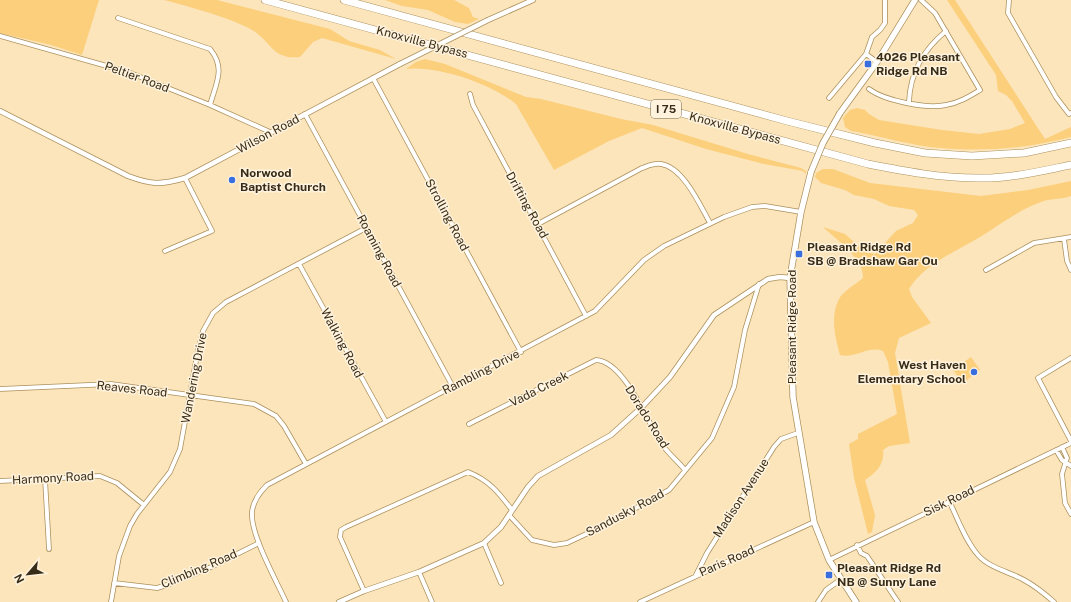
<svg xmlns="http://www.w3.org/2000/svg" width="1071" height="602" font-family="'Public Sans',sans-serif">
<rect width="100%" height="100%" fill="#fce5ba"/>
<path fill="#fbcf7c" d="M 0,0 L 99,0 L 82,55 L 51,45 L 0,33 Z
M 164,0 L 217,0 L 330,29 L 349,41 L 380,50 L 396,59 L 322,38 L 313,42 L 300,57 C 272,60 272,42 252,30 C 229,17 190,7 164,0 Z
M 385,0 L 454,0 L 469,8 L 473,17 L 479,19 L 468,24 L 455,22 L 428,10 L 402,6 Z
M 947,0 L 955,0 L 1045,139 L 1071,127 L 1071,137 C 1030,148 984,152 941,148 C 911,146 881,136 851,131 L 845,127 L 843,118 L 850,110 L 857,108 L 865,110 L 869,114 L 879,120 L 942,130 L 979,134 L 1010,129 L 1025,123 L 1012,101 L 1006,95 L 998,91 L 996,75 Z
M 425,59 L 445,64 L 526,97 L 541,99 L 621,119 L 653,125 L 748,154 L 801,168 L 806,171 L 806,174 L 803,171 L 764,164 L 706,149 L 642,128 L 609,141 L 554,170 L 516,104 C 492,84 437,65 406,69 L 416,62 Z
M 823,169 L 833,169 L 870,183 L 981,196 L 1028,190 L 1071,181 L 1071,196 C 1061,200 1050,198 1041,202 C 1018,210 1000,225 980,237 C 955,252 924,264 909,289 L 912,297 L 931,323 L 899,338 L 895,353 L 910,443 L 889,446 L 883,450 C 885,464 876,473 865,480 L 875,515 L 872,532 L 868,534 L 854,478 L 849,444 L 858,439 L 858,434 L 897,414 L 888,362 L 883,351 C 868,345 855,359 840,355 C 835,337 830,316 839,299 C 843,291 856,284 863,278 C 864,259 836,239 823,227 L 845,234 L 865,252 L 875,254 L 896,231 L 913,223 L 918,215 L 914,210 L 889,206 L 874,199 L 854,195 L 845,190 L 821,183 L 815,177 L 816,173 Z
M 971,357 L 980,370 L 963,383 L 953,370 Z"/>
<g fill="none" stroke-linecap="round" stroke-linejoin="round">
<g stroke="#ab905d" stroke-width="5.5">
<path id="minor" d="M 1009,0 L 1008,13 L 1056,97 L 1069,114 L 1071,113
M 118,18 L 210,49 C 226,68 216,83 210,105
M 0,36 L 128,72 L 210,105 L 270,132
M 866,54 L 877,62
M 373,78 L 521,352
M 869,89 C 885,101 927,109 946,105 C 959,103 970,96 980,90 L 935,13 L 921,0
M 470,94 L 473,105 L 586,316
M 829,98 L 866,54 L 872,37 L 880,30 L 885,23 L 885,0
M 909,102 C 910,73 923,50 946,31
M 305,114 L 453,387
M 538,224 L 642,168 C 648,166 654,163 661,164 C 683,167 700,205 710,223
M 1064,239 L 1067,261 L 1071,270
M 165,251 L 212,231 L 185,178
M 299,264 L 386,422
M 986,270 L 1034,243 L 1071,237
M 1071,358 L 1038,378 L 1071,441
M 0,389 L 111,384 L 254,404 L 276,416 L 284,426 L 306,464
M 469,424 L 596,360 C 623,361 647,419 659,440 C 665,451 677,460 685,470
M 1062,447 L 1067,458 L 1062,474 L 1065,503 L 1071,514
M 1056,450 L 1062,460 L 1071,466
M 45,479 L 49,549
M 0,481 L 100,476 L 117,483 L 144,505
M 949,501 C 958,519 965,540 978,555 C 989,568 1010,572 1024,580 C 1035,586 1045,594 1054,602
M 509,515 L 532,540 L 554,545 L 567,543 L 599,528 L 669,490 L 712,438 L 734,387 L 745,330 L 759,284
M 484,543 L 501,583
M 857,545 L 861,553 L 867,556 L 898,602
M 829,560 L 1071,443
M 419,572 L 432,602
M 696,575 L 707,553 L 774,447 L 781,439 L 798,433
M 114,583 L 157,588 L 167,585 L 211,567 L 259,543
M 364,591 L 340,537 L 341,530 L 346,527 L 468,472 C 489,480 499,493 512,510
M 111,602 L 119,556 L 130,526 L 137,514 L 170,472 L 180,449 L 198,350 L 203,331 L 213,313 L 226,302 L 366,228
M 286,602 C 276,580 250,534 252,512 C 253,501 260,492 267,485 L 595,311 L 644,260 L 664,246 L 724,217 L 752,207 L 765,206 L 801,212
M 640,602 L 814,522
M 818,602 L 826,590 L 840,580"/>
</g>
<g stroke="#ab905d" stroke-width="6">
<path id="tertiary" d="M 488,20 L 533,0
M 0,111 L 128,176 C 152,185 161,185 185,178 L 400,64
M 339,602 L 364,591 L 419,572 L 484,543 L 501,527 L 528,487 L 538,476 L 611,435 L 642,407 L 670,377 L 714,315 L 768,279 L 780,277 L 790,278"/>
</g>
<g stroke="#ab905d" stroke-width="7">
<path id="secondary" d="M 840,113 L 877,62 L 915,0
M 811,172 L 801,212 L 790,278 L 793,397 L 814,522 L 829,560 L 856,602"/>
</g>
<g stroke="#ab905d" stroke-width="8">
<path id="motorway" d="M 265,0 L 868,164 C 904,171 940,178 977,178 C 1009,179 1041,171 1071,165
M 344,0 L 787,121 L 875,143 L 925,153 L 972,156 L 1024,153 L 1071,143"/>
</g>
<use href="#minor" stroke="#fff" stroke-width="4"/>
<use href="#tertiary" stroke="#fff" stroke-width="4.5"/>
<use href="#secondary" stroke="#fff" stroke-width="5.5"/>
<use href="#motorway" stroke="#fff" stroke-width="7"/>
<g stroke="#ab905d" stroke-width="6" stroke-linecap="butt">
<path id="tertiary-bridge" d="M 400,64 L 488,20"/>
</g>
<g stroke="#ab905d" stroke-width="7" stroke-linecap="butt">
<path id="secondary-bridge" d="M 811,172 L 823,143 L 840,113"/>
</g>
<use href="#tertiary-bridge" stroke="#fff" stroke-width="4.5"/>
<use href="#secondary-bridge" stroke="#fff" stroke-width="5.5"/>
</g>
<g fill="#386edd" stroke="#fff3de" stroke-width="1.5">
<rect x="864" y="60" width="8" height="8" rx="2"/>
<circle cx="232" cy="180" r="4"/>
<rect x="795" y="250" width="8" height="8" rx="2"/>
<circle cx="974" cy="372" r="4"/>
<rect x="825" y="571" width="8" height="8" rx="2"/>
</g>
<g text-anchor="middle" stroke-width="3" stroke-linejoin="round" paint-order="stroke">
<rect fill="#fff3de" stroke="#736853" stroke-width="1" x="651" y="100" width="30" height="18" rx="3"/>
<g font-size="11" font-weight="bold" fill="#372c17">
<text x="666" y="113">I 75</text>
</g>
<g font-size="12" fill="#372c17" stroke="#fff3de">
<text transform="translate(422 42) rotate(15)" y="4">Knoxville Bypass</text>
<text transform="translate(137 77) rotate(20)" y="4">Peltier Road</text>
<text transform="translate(735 128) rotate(15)" y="4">Knoxville Bypass</text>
<text transform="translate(268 134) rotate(-28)" y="4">Wilson Road</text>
<text transform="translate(527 205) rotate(61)" y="4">Drifting Road</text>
<text transform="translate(447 215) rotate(62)" y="4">Strolling Road</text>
<text transform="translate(379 251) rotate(62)" y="4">Roaming Road</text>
<text transform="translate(792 327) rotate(-90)" y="4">Pleasant Ridge Road</text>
<text transform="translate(342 343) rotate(62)" y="4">Walking Road</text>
<text transform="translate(481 372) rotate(-27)" y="4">Rambling Drive</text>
<text transform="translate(194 378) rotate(-79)" y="4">Wandering Drive</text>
<text transform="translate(132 389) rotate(6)" y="4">Reaves Road</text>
<text transform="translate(539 389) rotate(-27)" y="4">Vada Creek</text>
<text transform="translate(647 417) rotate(58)" y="4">Dorado Road</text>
<text transform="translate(53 478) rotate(-3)" y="4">Harmony Road</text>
<text transform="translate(741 498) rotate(-57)" y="4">Madison Avenue</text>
<text transform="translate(949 501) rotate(-26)" y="4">Sisk Road</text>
<text transform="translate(625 513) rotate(-28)" y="4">Sandusky Road</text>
<text transform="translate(727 561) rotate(-24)" y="4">Paris Road</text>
<text transform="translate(199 569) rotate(-23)" y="4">Climbing Road</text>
</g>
<g font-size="12" font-weight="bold" fill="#372c17" stroke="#fff3de" text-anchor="start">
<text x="876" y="61">4026 Pleasant<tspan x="876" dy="14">Ridge Rd NB</tspan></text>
<text x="240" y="177">Norwood<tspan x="240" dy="14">Baptist Church</tspan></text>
<text x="807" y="251">Pleasant Ridge Rd<tspan x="807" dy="14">SB @ Bradshaw Gar Ou</tspan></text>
<text x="966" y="369" text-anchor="end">West Haven<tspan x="966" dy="14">Elementary School</tspan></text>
<text x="837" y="572">Pleasant Ridge Rd<tspan x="837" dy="14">NB @ Sunny Lane</tspan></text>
</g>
</g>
<g transform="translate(28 574) rotate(242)" stroke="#fff3de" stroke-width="3" paint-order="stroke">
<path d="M0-3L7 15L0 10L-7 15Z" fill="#372c17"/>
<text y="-6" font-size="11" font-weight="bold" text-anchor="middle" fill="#372c17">N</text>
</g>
</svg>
